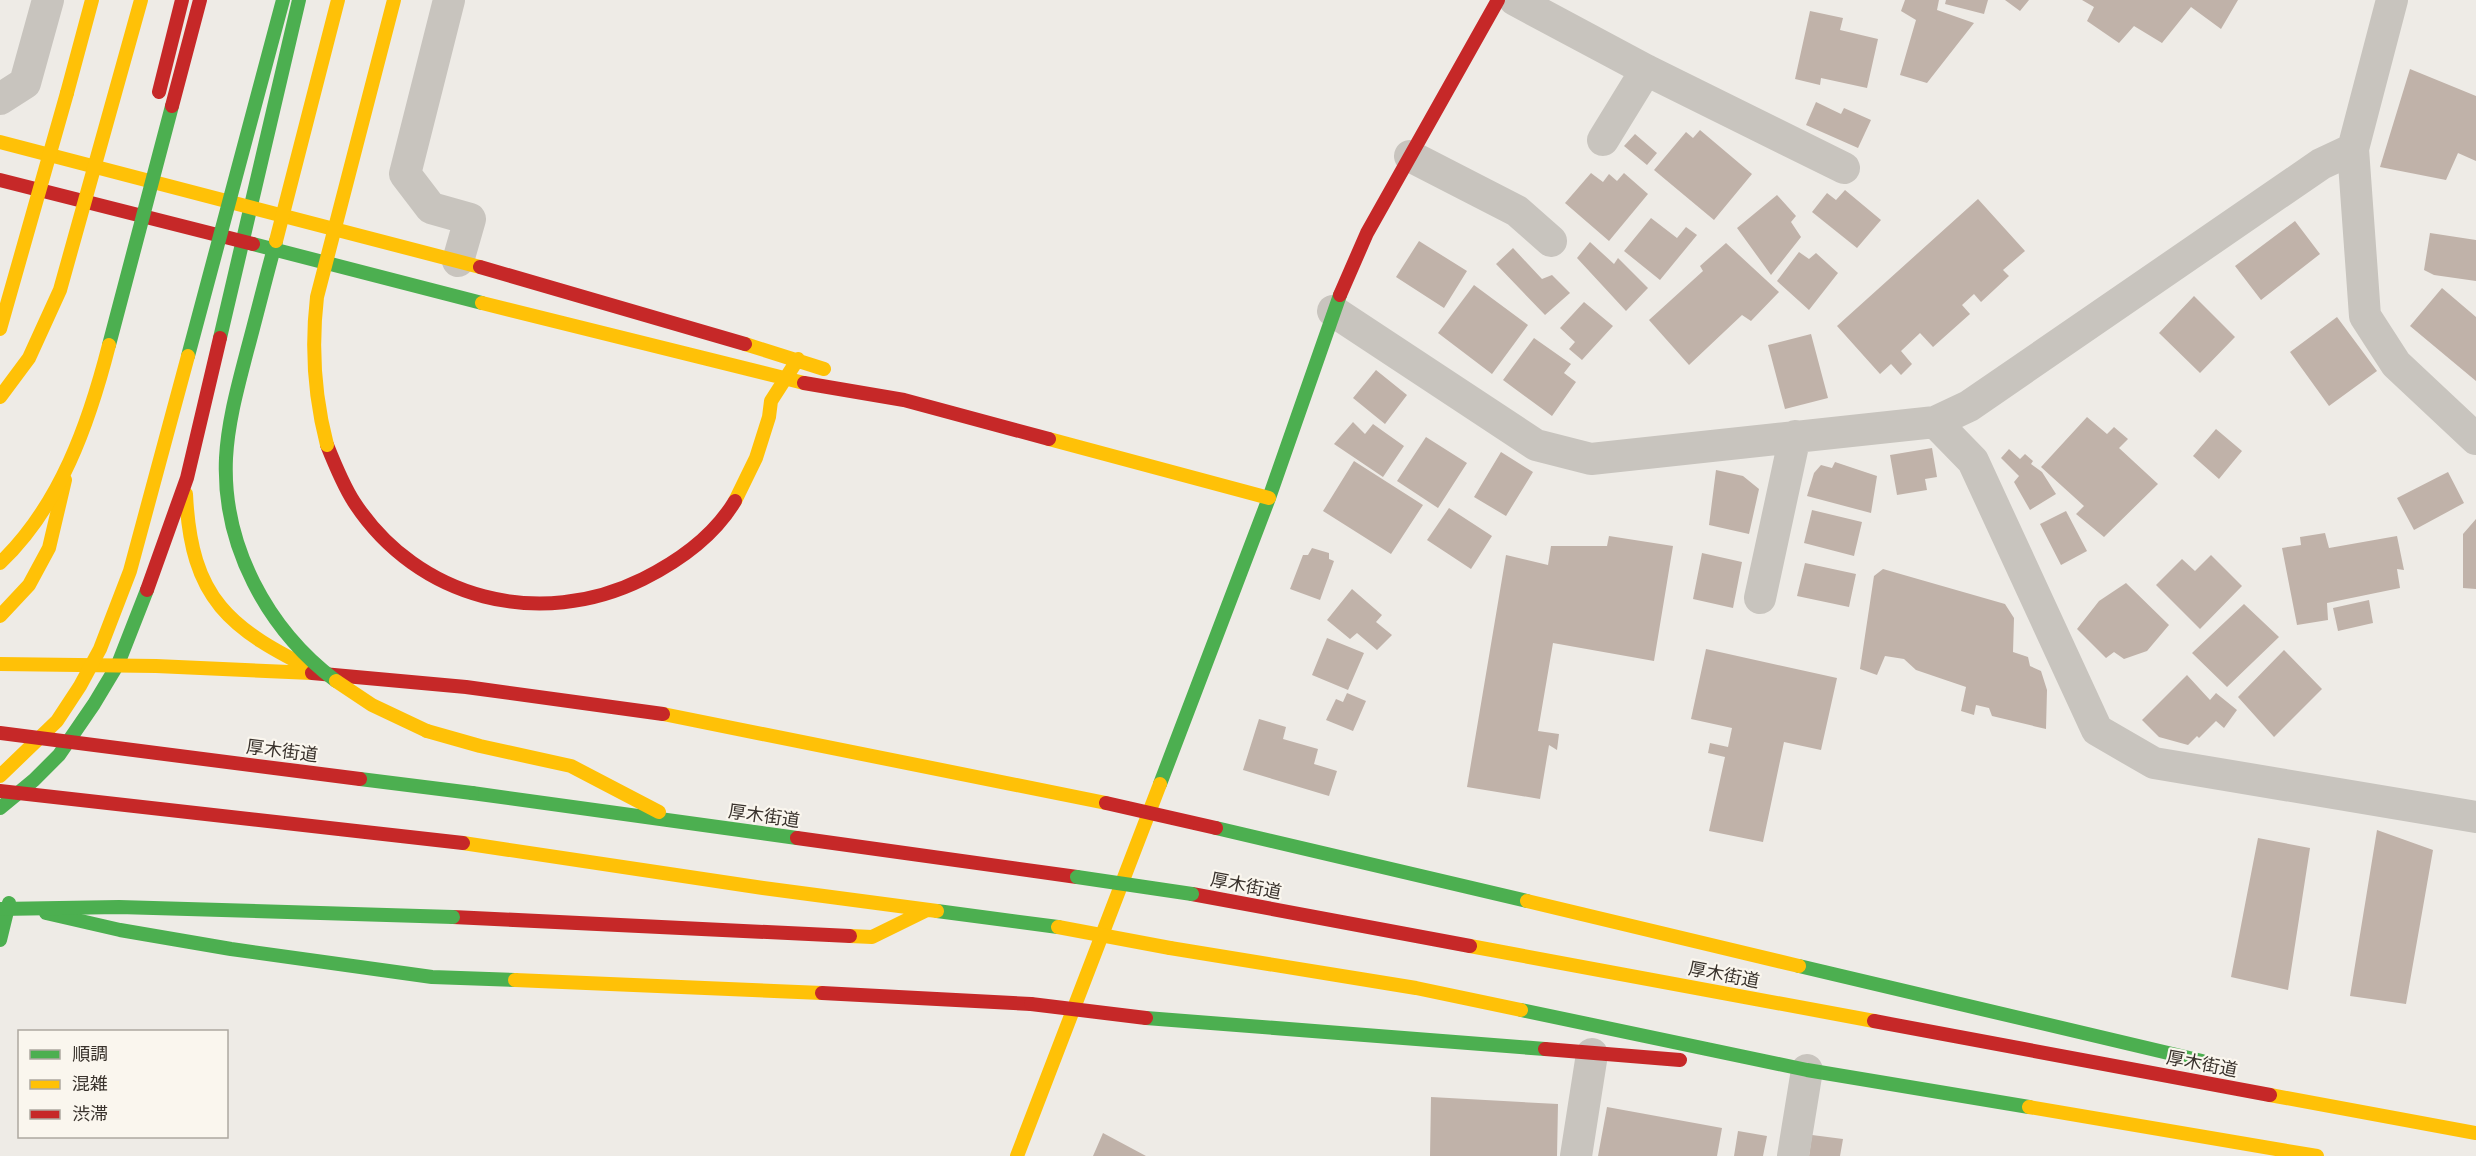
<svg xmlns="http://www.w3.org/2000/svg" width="2476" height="1156" font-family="'IBM Plex Sans','Noto Sans JP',sans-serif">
<rect width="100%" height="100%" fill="#eeebe6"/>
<path fill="#c0b2a9" d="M 1905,0 L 1939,0 L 1937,10 L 1974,23 L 1927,83 L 1900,75 L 1916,20 L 1901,11 Z
M 1946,0 L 1988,0 L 1984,14 L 1945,4 Z
M 2005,0 L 2029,0 L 2020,11 Z
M 2082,0 L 2238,0 L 2221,29 L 2191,7 L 2162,43 L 2134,26 L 2119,43 L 2087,21 L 2094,7 Z
M 1810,11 L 1843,18 L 1840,30 L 1878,39 L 1867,88 L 1821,78 L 1820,85 L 1795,79 Z
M 2410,69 L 2476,96 L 2476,161 L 2458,153 L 2446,180 L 2380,167 Z
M 1816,102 L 1841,114 L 1844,108 L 1871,120 L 1858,148 L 1806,125 Z
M 1700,130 L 1752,174 L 1714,220 L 1654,170 L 1686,132 L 1693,138 Z
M 1635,134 L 1657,153 L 1647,165 L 1624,146 Z
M 1591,173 L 1603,182 L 1609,174 L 1617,181 L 1624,173 L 1648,194 L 1609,241 L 1565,203 Z
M 1845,190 L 1881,220 L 1857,248 L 1812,212 L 1827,193 L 1836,200 Z
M 1777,195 L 1796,216 L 1791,222 L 1801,237 L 1771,275 L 1737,228 Z
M 1978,199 L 2025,251 L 2003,270 L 2009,276 L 1981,302 L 1974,294 L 1962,305 L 1970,314 L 1933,347 L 1920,333 L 1901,351 L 1912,364 L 1901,375 L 1891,364 L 1880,374 L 1837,326 Z
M 1651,218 L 1677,238 L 1686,227 L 1697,235 L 1660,280 L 1624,251 Z
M 2295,221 L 2320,254 L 2261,300 L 2235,266 Z
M 2430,233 L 2476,240 L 2476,281 L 2434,275 L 2424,270 Z
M 1419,241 L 1467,271 L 1444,308 L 1396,277 Z
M 1590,242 L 1614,264 L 1618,258 L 1648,288 L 1626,311 L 1577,258 Z
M 1726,243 L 1779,292 L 1751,321 L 1742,315 L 1689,365 L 1649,320 L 1703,271 L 1700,266 Z
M 1513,248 L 1542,279 L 1552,275 L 1570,293 L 1545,315 L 1496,264 Z
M 1799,252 L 1809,259 L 1816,253 L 1838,273 L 1809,310 L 1777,281 Z
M 1474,285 L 1528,325 L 1492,374 L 1438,333 Z
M 2442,288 L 2476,317 L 2476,381 L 2410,326 Z
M 2194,296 L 2235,337 L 2200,373 L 2159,333 Z
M 1584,302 L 1613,326 L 1582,360 L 1569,349 L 1575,342 L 1560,328 Z
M 2337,317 L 2377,371 L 2329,406 L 2290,352 Z
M 1811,334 L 1828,398 L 1785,409 L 1768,345 Z
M 1534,338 L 1571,364 L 1564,373 L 1576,382 L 1552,416 L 1503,380 Z
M 1376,370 L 1407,395 L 1385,424 L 1353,398 Z
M 2087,417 L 2107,434 L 2114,427 L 2128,439 L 2119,448 L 2158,484 L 2104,537 L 2076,514 L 2084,506 L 2041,467 Z
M 1353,422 L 1365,434 L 1373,424 L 1404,446 L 1383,477 L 1334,444 Z
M 2216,429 L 2242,451 L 2219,479 L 2193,456 Z
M 1426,437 L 1467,463 L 1438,508 L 1397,481 Z
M 1932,448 L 1937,477 L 1925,479 L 1927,490 L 1897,495 L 1890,455 Z
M 2009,449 L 2020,459 L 2025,454 L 2033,461 L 2031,464 L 2042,472 L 2056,494 L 2030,510 L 2014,482 L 2019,476 L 2001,458 Z
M 1501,452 L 1533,472 L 1506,516 L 1474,497 Z
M 1354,461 L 1423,505 L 1391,554 L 1323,511 Z
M 1835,462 L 1877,476 L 1871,513 L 1807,496 L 1814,473 L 1821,465 L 1832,468 Z
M 1716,470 L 1743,476 L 1759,489 L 1749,534 L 1709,525 Z
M 2448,472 L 2464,503 L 2414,530 L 2397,498 Z
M 1449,508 L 1492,536 L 1471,569 L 1427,540 Z
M 1812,510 L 1862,522 L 1854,556 L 1804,543 Z
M 2066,511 L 2087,551 L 2061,565 L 2040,524 Z
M 2476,519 L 2476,589 L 2463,588 L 2463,534 Z
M 2325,533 L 2329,548 L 2397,536 L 2404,570 L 2397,569 L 2400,588 L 2327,603 L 2328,620 L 2297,625 L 2282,548 L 2301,545 L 2300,537 Z
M 1609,536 L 1673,546 L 1654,661 L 1553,643 L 1538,731 L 1559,734 L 1557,750 L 1549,745 L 1540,799 L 1467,787 L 1506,555 L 1548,565 L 1551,546 L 1607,546 Z
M 1312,548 L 1329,553 L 1329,559 L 1334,561 L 1320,600 L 1290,589 L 1303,555 L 1308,555 Z
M 1702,553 L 1742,562 L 1733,608 L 1693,599 Z
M 2211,555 L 2242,586 L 2200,629 L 2156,585 L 2182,559 L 2195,571 Z
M 1805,563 L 1856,574 L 1849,607 L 1797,596 Z
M 1883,569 L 2005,604 L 2014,618 L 2013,652 L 2028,657 L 2030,666 L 2041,671 L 2047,690 L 2046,729 L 1992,716 L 1989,708 L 1976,705 L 1974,715 L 1961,711 L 1966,687 L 1916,670 L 1904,659 L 1885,656 L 1877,675 L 1860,669 L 1874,576 Z
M 2126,583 L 2169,625 L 2147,651 L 2124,659 L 2114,652 L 2106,658 L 2077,629 L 2099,601 Z
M 1352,589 L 1382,615 L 1376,622 L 1392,635 L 1377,650 L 1357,633 L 1350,639 L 1327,620 Z
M 2369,600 L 2373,623 L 2338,631 L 2333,608 Z
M 2244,604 L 2279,637 L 2227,687 L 2192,653 Z
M 1327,638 L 1364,653 L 1348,690 L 1312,675 Z
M 1706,649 L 1837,678 L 1821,750 L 1784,742 L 1763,842 L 1709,831 L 1725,757 L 1708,753 L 1710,743 L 1728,747 L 1732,728 L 1691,719 Z
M 2284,650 L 2322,689 L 2274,737 L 2238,697 Z
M 2187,675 L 2210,700 L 2216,693 L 2237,710 L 2224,728 L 2216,721 L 2199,738 L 2197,736 L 2188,745 L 2159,737 L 2142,720 Z
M 1347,693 L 1366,701 L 1353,731 L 1326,720 L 1336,699 L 1343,702 Z
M 1259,719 L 1286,727 L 1283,739 L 1318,749 L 1314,764 L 1337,771 L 1329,796 L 1243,770 Z
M 2377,830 L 2433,850 L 2406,1004 L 2350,996 Z
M 2258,838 L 2310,848 L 2288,990 L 2231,977 Z
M 1431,1097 L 1558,1104 L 1557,1156 L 1430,1156 Z
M 1607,1107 L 1722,1128 L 1717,1156 L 1598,1156 Z
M 1738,1131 L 1767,1136 L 1763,1156 L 1734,1156 Z
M 1103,1133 L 1146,1156 L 1093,1156 Z
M 1812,1135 L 1843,1139 L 1840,1156 L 1809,1156 Z"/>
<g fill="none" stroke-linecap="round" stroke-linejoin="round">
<path stroke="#c8c4be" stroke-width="32" d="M 449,0 L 405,174 L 431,208 L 470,219 L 458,261
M 1515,0 L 1646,70 L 1844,168
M 0,99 L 25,83 L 48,0
M 1603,140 L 1646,70
M 2353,149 L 2365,316 L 2396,364 L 2476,439
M 1410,156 L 1517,211 L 1551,241
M 1333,311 L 1536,445 L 1591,459 L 1935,422 L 1969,406 L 2321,164 L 2353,149 L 2392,0
M 1935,422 L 1973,461 L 2097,730 L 2154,763 L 2476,817
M 1760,598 L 1795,436
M 1576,1156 L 1592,1054
M 1793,1156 L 1807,1070"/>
<path stroke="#4caf50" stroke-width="14" d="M 253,244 L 482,303
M 220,338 L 299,0
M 1160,784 L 1269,498 L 1340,295
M 472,793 L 797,838
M 0,808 L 34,780 L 59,755 L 94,704 L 118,664 L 147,590
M 1216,828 L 1527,901
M 937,911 L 1058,927
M 46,913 L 120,930 L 231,949 L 432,977 L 515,980
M 0,940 L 9,903
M 1799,966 L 2202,1061
M 1521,1010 L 1807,1070 L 2029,1107
M 1146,1018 L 1545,1049"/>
<path stroke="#ffc107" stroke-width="14" d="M 67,93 L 92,0
M 0,142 L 480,267
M 482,303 L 804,383
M 745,344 L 824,369
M 1049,439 L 1269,498
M 186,494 C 191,600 229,629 320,673
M 735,501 L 756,458 L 769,417 L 771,401 L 798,359
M 0,616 L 29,585 L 49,548 L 65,480
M 0,664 L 156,666 L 312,673
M 663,714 L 1106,803
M 427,731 L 480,746 L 571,766 L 659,812
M 463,843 L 763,888 L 937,911
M 1527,901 L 1799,966
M 850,936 L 872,937 L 927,910
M 1470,946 L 1874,1021
M 1170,948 L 1416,988 L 1521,1010
M 515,980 L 822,993
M 2270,1095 L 2476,1133
M 2029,1107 L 2317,1156
M 1017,1156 L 1160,784"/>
<path stroke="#c62828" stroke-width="14" d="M 159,92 L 182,0
M 0,180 L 253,244
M 480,267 L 745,344
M 1340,295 L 1367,233 L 1498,0
M 804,383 L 904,400 L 1049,439
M 327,445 C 335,465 343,485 354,502 C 418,600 540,630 643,579 C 679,561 714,536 735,501
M 147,590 L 187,478 L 220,338
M 312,673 L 466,687 L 663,714
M 797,838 L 1077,877
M 1192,894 L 1470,946
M 453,917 L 850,936
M 822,993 L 1031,1004
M 1874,1021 L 2270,1095
M 1545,1049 L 1680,1060"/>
<path stroke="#4caf50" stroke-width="14" d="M 276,241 C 266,277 257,314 247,351 C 238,386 228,421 226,458 C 222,545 267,629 336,681
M 109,345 L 172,106
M 188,356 L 283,0
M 360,779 L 472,793
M 1077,877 L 1192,894
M 0,909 L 119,907 L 453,917"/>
<path stroke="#ffc107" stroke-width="14" d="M 276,241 L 338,0
M 0,329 L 67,93
M 0,397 L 29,358 L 60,290 L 141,0
M 327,445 C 314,395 311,348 317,297 L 394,0
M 0,563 C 60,506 89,423 109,345
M 336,681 L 372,705 L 427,731
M 0,776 L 57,721 L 80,686 L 100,649 L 130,571 L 188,356
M 1058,927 L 1170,948"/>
<path stroke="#c62828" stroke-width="14" d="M 172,106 L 200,0
M 0,733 L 360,779
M 0,791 L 463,843
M 1106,803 L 1216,828
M 1031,1004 L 1146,1018"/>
</g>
<g text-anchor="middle" stroke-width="4.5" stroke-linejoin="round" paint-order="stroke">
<g font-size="18" fill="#39322c" stroke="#faf6ee">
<text transform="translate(282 751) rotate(7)" y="6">厚木街道</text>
<text transform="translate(764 816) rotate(8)" y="6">厚木街道</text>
<text transform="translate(1246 886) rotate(11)" y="6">厚木街道</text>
<text transform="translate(1724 975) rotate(11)" y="6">厚木街道</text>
<text transform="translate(2202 1064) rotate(11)" y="6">厚木街道</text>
</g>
</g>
<rect x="18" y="1030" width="210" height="108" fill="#faf6ee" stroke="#ada8a0" stroke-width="1.5"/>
<rect x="30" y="1050" width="30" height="9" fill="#4caf50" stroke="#ada8a0" stroke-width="1.5"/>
<text x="72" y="1060" font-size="18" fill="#39322c">順調</text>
<rect x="30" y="1080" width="30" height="9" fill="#ffc107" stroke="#ada8a0" stroke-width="1.5"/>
<text x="72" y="1090" font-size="18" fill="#39322c">混雑</text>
<rect x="30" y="1110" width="30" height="9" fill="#c62828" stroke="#ada8a0" stroke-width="1.5"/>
<text x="72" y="1120" font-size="18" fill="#39322c">渋滞</text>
</svg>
